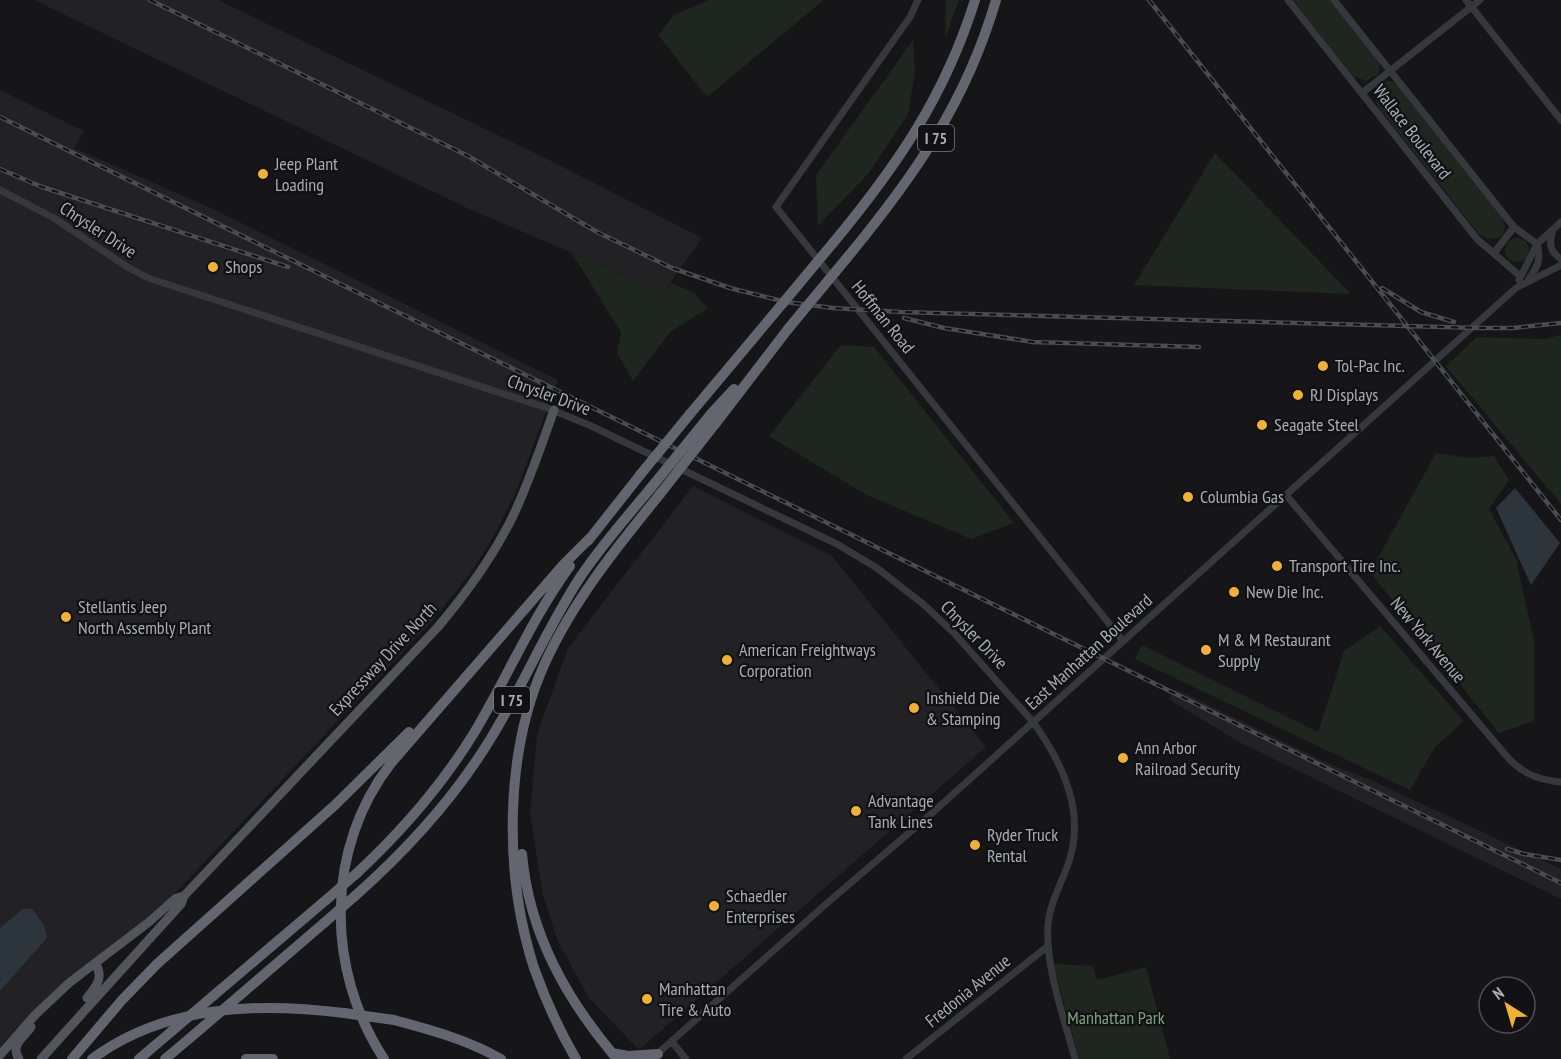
<svg xmlns="http://www.w3.org/2000/svg" width="1561" height="1059" font-family="'PT Sans Narrow',sans-serif">
<rect width="100%" height="100%" fill="#161618"/>
<path fill="#222225" d="M 34,0 L 218,0 L 545,158 L 702,238 L 664,292 L 467,208 Z
M 0,90 L 84,131 L 74,148 L 213,209 L 558,380 L 516,492 L 496,532 L 474,568 L 433,620 L 179,889 L 132,931 L 52,992 L 16,1029 L 0,1049 Z
M 693,486 L 832,556 L 986,747 L 639,1050 L 589,998 L 558,942 L 543,895 L 530,814 L 537,734 L 568,648 Z
M 1176,689 L 1327,763 L 1371,780 L 1561,869 L 1561,899 L 1241,743 L 1168,699 Z"/>
<path fill="#1e261f" d="M 709,0 L 824,0 L 707,97 L 658,35 L 674,15 Z
M 946,0 L 959,0 L 945,39 Z
M 1293,0 L 1331,0 L 1380,62 L 1378,74 L 1366,81 L 1353,76 Z
M 913,40 L 915,72 L 908,114 L 868,174 L 818,226 L 816,175 Z
M 1391,81 L 1398,85 L 1500,213 C 1505,223 1508,230 1499,238 L 1487,239 L 1479,234 L 1378,107 C 1374,98 1374,89 1382,82 Z
M 1215,153 L 1351,294 L 1134,285 Z
M1505 250a12 12 0 1 1 24 0a12 12 0 1 1-24 0Z
M 572,253 L 664,292 L 671,283 L 694,293 L 708,308 L 670,332 L 633,381 L 617,353 L 621,332 Z
M 1561,335 L 1561,504 L 1446,366 L 1477,337 L 1545,339 Z
M 841,345 L 874,347 L 1014,523 L 971,539 L 865,494 L 769,436 Z
M 1436,453 L 1471,458 L 1494,456 L 1509,480 L 1489,509 L 1516,559 L 1534,641 L 1534,721 L 1499,733 L 1370,572 Z
M 1380,626 L 1464,721 L 1435,747 L 1410,790 L 1135,659 L 1142,645 L 1318,732 L 1344,651 Z
M 1053,964 L 1093,966 L 1097,980 L 1146,967 L 1170,1059 L 1079,1059 Z"/>
<path fill="#2c353c" d="M 1515,488 L 1560,543 L 1531,585 L 1496,508 Z
M 23,909 L 32,909 L 44,925 L 47,938 L 0,991 L 0,928 Z"/>
<g fill="none" stroke-linecap="round" stroke-linejoin="round">
<path stroke="#37383d" stroke-width="7" d="M 918,0 L 910,17 L 776,207 L 1123,641
M 1288,0 L 1477,239 L 1520,276
M 1334,0 L 1514,227 L 1537,244 C 1542,259 1537,268 1528,280
M 1466,0 L 1561,120
M 1362,93 L 1480,0
M 0,190 L 54,218 L 129,268 L 148,278 L 547,408 L 589,425 L 837,544 L 877,568 L 923,604 L 954,633 L 1033,722 C 1064,765 1087,815 1067,867 C 1060,886 1050,904 1048,924 C 1045,968 1064,1017 1075,1059
M 1553,230 C 1549,243 1549,251 1561,259
M 1494,253 L 1514,227
M 1519,280 L 1537,244 L 1561,222
M 1286,495 L 1509,759 C 1525,775 1540,780 1561,782
M 672,1042 L 686,1059
M 656,1055 L 826,904 L 931,814 L 1516,288 L 1561,265
M 906,1059 L 1048,946"/>
<path stroke="#53555c" stroke-width="9" d="M 87,998 C 97,986 104,976 95,963
M 0,1055 L 35,1015 L 69,983 L 149,922 L 176,898 L 184,896
M 19,1059 C 10,1045 23,1038 31,1027
M 41,1059 L 181,904 L 184,896 L 437,628 C 466,594 492,558 512,518 C 529,483 541,446 554,410"/>
<path stroke="#63666e" stroke-width="10" d="M 833,243 C 897,166 945,96 975,0
M 846,259 C 913,178 966,103 996,0
M 690,414 L 783,303
M 711,414 L 734,389
M 716,423 L 788,329
M 588,541 L 640,475
M 522,854 C 529,933 566,999 617,1059
M 357,873 C 402,831 442,785 474,733 C 507,678 532,618 570,566
M 355,896 C 408,849 454,799 491,738 C 523,686 546,630 579,579 C 600,547 626,518 650,489
M 213,996 L 326,900
M 239,996 L 324,923
M 394,1020 C 431,1030 468,1040 501,1059
M 612,1053 L 628,1056 L 658,1054
M 72,1059 L 122,1000 L 157,964 L 335,805 L 409,732
M 92,1059 C 165,1005 257,1002 344,1013
M 139,1059 L 172,1031
M 165,1059 L 190,1038
M 246,1059 L 273,1059
M 384,1059 C 325,969 325,847 392,762 L 563,565 L 591,537
M 576,1059 C 559,1030 545,999 534,968 C 504,875 504,753 545,663 C 573,601 617,547 660,494"/>
<g stroke="#4a4c52" stroke-width="4.5">
<path id="rail" d="M 150,0 L 468,156 L 597,232 L 672,268 L 730,288 L 786,302 L 833,308 L 901,312 L 1479,328 L 1513,328 L 1561,323
M 1149,0 L 1561,520
M 0,117 L 1561,883
M 0,169 L 42,187 L 288,267
M 1382,288 L 1421,312 L 1454,322
M 904,318 L 944,328 L 1033,342 L 1199,347
M 1507,849 L 1524,854 L 1561,860"/>
</g>
<use href="#rail" stroke="#111113" stroke-width="2" stroke-dasharray="7" stroke-linecap="butt"/>
<path stroke="#63666e" stroke-width="10" d="M 783,303 L 833,243
M 788,329 L 846,259
M 640,475 L 690,414
M 650,489 L 711,414
M 660,494 L 716,423
M 326,900 L 357,873
M 324,923 L 355,896
M 344,1013 L 394,1020
M 172,1031 L 213,996
M 190,1038 L 239,996"/>
</g>
<g fill="#f2b134" stroke="#111113" stroke-width="2">
<circle cx="263" cy="174" r="6"/>
<circle cx="213" cy="267" r="6"/>
<circle cx="1323" cy="366" r="6"/>
<circle cx="1298" cy="395" r="6"/>
<circle cx="1262" cy="425" r="6"/>
<circle cx="1188" cy="497" r="6"/>
<circle cx="1277" cy="566" r="6"/>
<circle cx="1234" cy="592" r="6"/>
<circle cx="66" cy="617" r="6"/>
<circle cx="1206" cy="650" r="6"/>
<circle cx="727" cy="660" r="6"/>
<circle cx="914" cy="708" r="6"/>
<circle cx="1123" cy="758" r="6"/>
<circle cx="856" cy="811" r="6"/>
<circle cx="975" cy="845" r="6"/>
<circle cx="714" cy="906" r="6"/>
<circle cx="647" cy="999" r="6"/>
</g>
<g text-anchor="middle" stroke-width="4.5" stroke-linejoin="round" paint-order="stroke">
<g fill="#111113" stroke="#7b7e86" stroke-width="1.5">
<rect x="918" y="125" width="36" height="26" rx="4.5"/>
<rect x="494" y="687" width="36" height="26" rx="4.5"/>
</g>
<g font-size="16" font-weight="bold" fill="#a8adb8">
<text x="936" y="144">I 75</text>
<text x="512" y="706">I 75</text>
</g>
<g font-size="18" fill="#a8adb8" stroke="#111113">
<text transform="translate(1412 132) rotate(52)" y="6">Wallace Boulevard</text>
<text transform="translate(98 230) rotate(33)" y="6">Chrysler Drive</text>
<text transform="translate(883 317) rotate(51)" y="6">Hoffman Road</text>
<text transform="translate(549 395) rotate(20)" y="6">Chrysler Drive</text>
<text transform="translate(974 635) rotate(46)" y="6">Chrysler Drive</text>
<text transform="translate(1428 640) rotate(50)" y="6">New York Avenue</text>
<text transform="translate(1089 652) rotate(-42)" y="6">East Manhattan Boulevard</text>
<text transform="translate(383 659) rotate(-47)" y="6">Expressway Drive North</text>
<text transform="translate(968 991) rotate(-39)" y="6">Fredonia Avenue</text>
</g>
<g font-size="18" fill="#a8adb8" stroke="#111113" text-anchor="start">
<text x="275" y="170">Jeep Plant<tspan x="275" dy="21">Loading</tspan></text>
<text x="225" y="273">Shops</text>
<text x="1335" y="372">Tol-Pac Inc.</text>
<text x="1310" y="401">RJ Displays</text>
<text x="1274" y="431">Seagate Steel</text>
<text x="1200" y="503">Columbia Gas</text>
<text x="1289" y="572">Transport Tire Inc.</text>
<text x="1246" y="598">New Die Inc.</text>
<text x="78" y="613">Stellantis Jeep<tspan x="78" dy="21">North Assembly Plant</tspan></text>
<text x="1218" y="646">M &amp; M Restaurant<tspan x="1218" dy="21">Supply</tspan></text>
<text x="739" y="656">American Freightways<tspan x="739" dy="21">Corporation</tspan></text>
<text x="926" y="704">Inshield Die<tspan x="926" dy="21">&amp; Stamping</tspan></text>
<text x="1135" y="754">Ann Arbor<tspan x="1135" dy="21">Railroad Security</tspan></text>
<text x="868" y="807">Advantage<tspan x="868" dy="21">Tank Lines</tspan></text>
<text x="987" y="841">Ryder Truck<tspan x="987" dy="21">Rental</tspan></text>
<text x="726" y="902">Schaedler<tspan x="726" dy="21">Enterprises</tspan></text>
<text x="659" y="995">Manhattan<tspan x="659" dy="21">Tire &amp; Auto</tspan></text>
</g>
<g font-size="18" fill="#7fa381" stroke="#111113">
<text x="1116" y="1024">Manhattan Park</text>
</g>
</g>
<g transform="translate(1507 1005) rotate(323)"><circle r="28" fill="#111113" stroke="#4d4f55" stroke-width="1.5"/>
<path d="M0-4.5L10 22L0 15L-10 22Z" fill="#f2b134"/>
<text y="-9" font-size="16" font-weight="bold" text-anchor="middle" fill="#a8adb8">N</text>
</g>
</svg>
